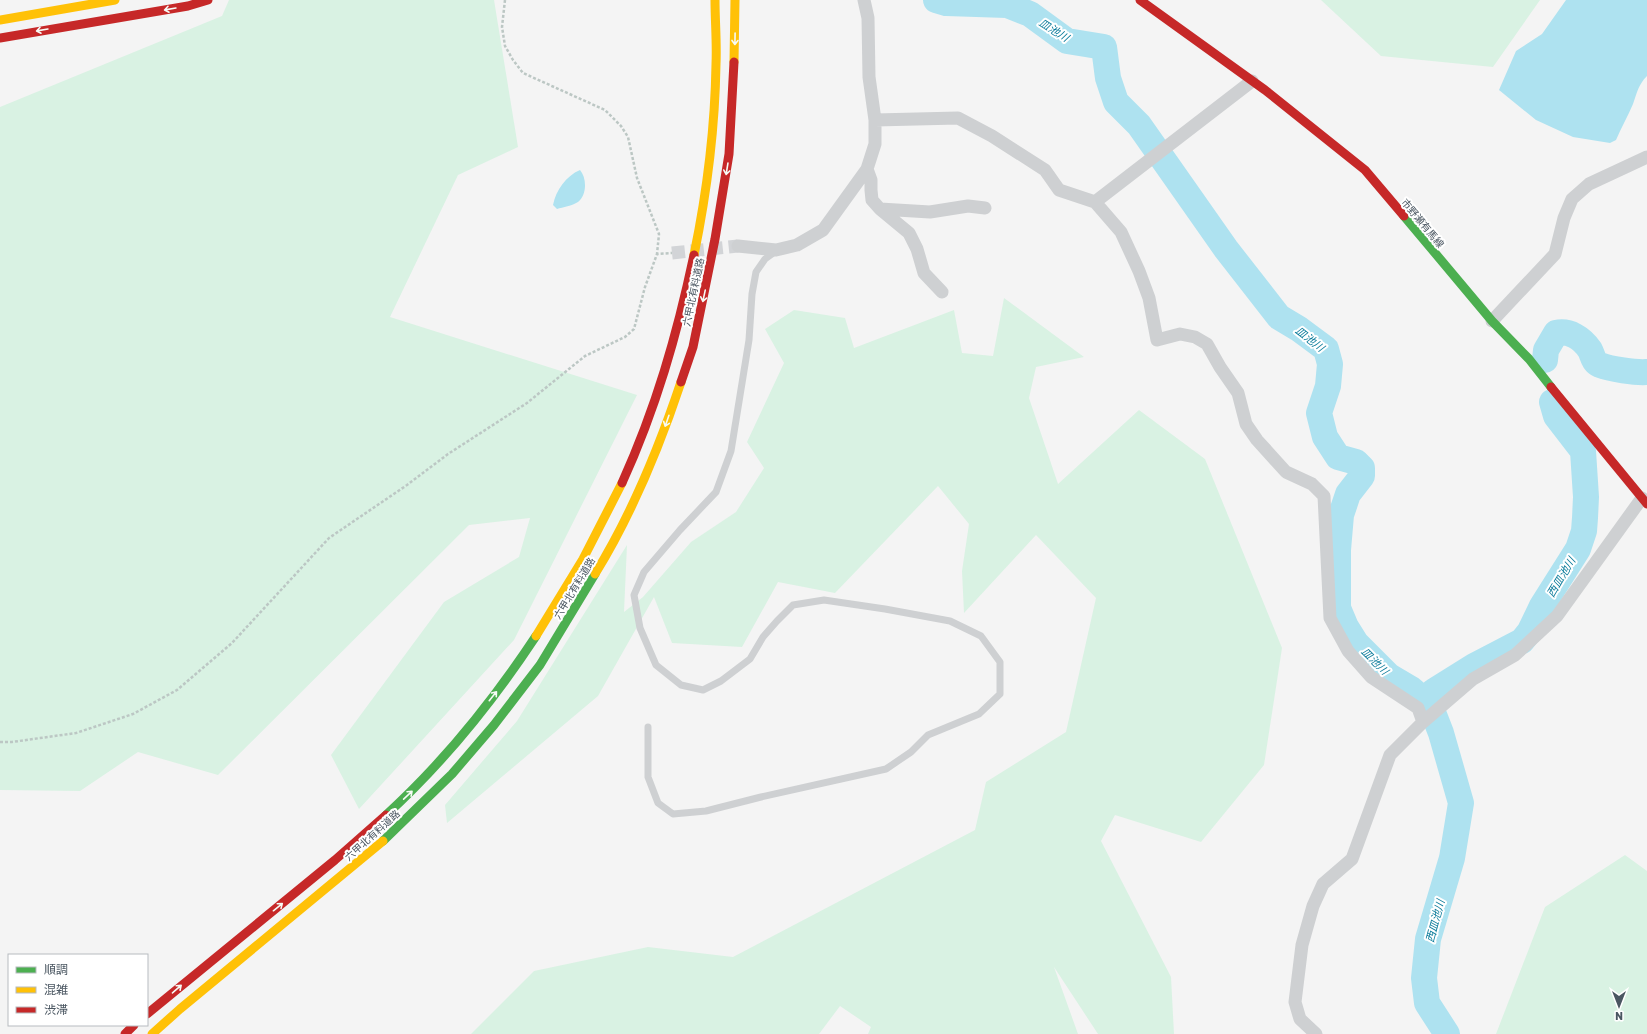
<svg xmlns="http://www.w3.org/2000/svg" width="1647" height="1034" font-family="Rubik,'Noto Sans JP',sans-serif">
<rect width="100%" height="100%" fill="#f4f4f4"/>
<path fill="#d9f2e3" d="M 229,0 L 494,0 L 518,147 L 458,175 L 390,317 L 637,395 L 514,640 L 359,809 L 331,755 L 444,602 L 519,557 L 530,518 L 469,525 L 218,775 L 138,752 L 80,791 L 0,790 L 0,107 L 222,16 Z
M 1321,0 L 1540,0 L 1493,67 L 1381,56 Z
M 1004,298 L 1084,357 L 1036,367 L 1029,398 L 1058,484 L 1139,410 L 1205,459 L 1282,648 L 1264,765 L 1201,842 L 1115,815 L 1101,841 L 1171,977 L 1174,1034 L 1098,1034 L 1054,967 L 1078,1034 L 868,1034 L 871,1027 L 840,1006 L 819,1034 L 471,1034 L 534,971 L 648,947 L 733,957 L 975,830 L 986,782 L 1066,732 L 1096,598 L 1036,535 L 964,613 L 962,571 L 969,524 L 938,486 L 835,593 L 778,582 L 742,647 L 672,643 L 654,597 L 598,696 L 447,823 L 445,805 L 517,721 L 627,545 L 624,612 L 643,597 L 691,542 L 736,512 L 764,468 L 747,442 L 784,363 L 765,329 L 794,310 L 845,318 L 854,348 L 954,310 L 962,353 L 993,356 Z
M 1625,855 L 1647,871 L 1647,1034 L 1496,1034 L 1545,907 Z"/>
<path fill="#aee2f0" d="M 1566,0 L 1647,0 L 1647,76 C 1638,85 1637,93 1633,104 C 1628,116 1621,128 1616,140 L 1610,143 L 1573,137 L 1536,120 L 1499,90 L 1516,51 L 1542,34 Z
M 580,170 C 587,178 587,195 578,202 C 572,206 563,207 557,209 L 553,205 C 556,190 566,176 580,170 Z"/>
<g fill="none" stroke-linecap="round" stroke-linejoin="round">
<path stroke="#aee2f0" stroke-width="26" d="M 936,0 L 946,3 L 1007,5 L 1030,14 L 1067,41 L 1104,47 L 1108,78 L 1116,102 L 1139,125 L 1226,249 L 1279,317 L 1299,329 L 1326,349 L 1330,364 L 1328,386 L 1319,413 L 1325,437 L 1338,457 L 1356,462 L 1362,468 L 1362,476 L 1348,494 L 1341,515 L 1338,550 L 1338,608 L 1346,627 L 1356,643 L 1389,676 L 1411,689 L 1424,700 L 1434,715 L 1441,733 L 1461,803 L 1452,858 L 1428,939 L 1424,978 L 1427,1003 L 1447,1034
M 1545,360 L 1546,350 L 1556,333 C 1569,330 1582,338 1590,350 C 1593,356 1593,362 1600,365 C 1610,369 1636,373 1647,372
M 1424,700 L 1434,691 L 1474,666 L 1522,641 L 1530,631 L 1542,606 L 1578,549 L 1584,531 L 1585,518 L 1586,497 L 1583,451 L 1556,416 L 1552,402"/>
<path stroke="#d2d4d7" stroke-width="13" stroke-dasharray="13 6" stroke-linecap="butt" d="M 672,253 L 738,246"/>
<path stroke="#bcc7c4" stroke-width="2.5" stroke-dasharray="3 2" stroke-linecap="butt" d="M 505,0 L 502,27 L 505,46 L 513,60 L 523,73 L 605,110 L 621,126 L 628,137 L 637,178 L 659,234 L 657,254
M 0,742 L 12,742 L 76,733 L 133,714 L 177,690 L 232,643 L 329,538 L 407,485 L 448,454 L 527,403 L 585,356 L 625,337 L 634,329 L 645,287 L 657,254 L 672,253"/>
<path stroke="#ced0d2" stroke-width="7" d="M 648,727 L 648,777 L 658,803 L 673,814 L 706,811 L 761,797 L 886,769 L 911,752 L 928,735 L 979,714 L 1000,694 L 1000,662 L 981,636 L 950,621 L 885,609 L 824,600 L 793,605 L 777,621 L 763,637 L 750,659 L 721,681 L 703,690 L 681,685 L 656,665 L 640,628 L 634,595 L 644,572 L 680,530 L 716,492 L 731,451 L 749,340 L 752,294 L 756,272 L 765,259 L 776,251"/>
<path stroke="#ced0d2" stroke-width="13" d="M 875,120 L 958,118 L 992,136 L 1045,170 L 1059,190 L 1095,202 L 1121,232 L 1139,271 L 1149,298 L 1157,340 L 1180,334 L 1195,337 L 1207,344 L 1220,367 L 1238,393 L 1246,424 L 1257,440 L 1286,472 L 1312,484 L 1324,496 L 1330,618 L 1348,651 L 1371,677 L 1418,708 L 1423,722
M 867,169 L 871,180 L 871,190 L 872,200 L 880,209 L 909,233 L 917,249 L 924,273 L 942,292
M 1095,202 L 1252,81
M 880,209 L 930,212 L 968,206 L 985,208
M 738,246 L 776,250 L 797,245 L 823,230 L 867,169 L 875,144 L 875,120 L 869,77 L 868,18 L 864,0
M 1492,321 L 1555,254 L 1564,218 L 1572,199 L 1589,184 L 1647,157
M 1316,1034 L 1300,1019 L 1295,1002 L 1302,945 L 1313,906 L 1323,884 L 1352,859 L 1390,755 L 1423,722 L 1473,679 L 1515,655 L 1557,616 L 1642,498"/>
<path stroke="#4caf50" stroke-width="9" d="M 1404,216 L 1492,321 L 1529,359 L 1551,387
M 386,815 C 443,763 493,701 536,636
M 383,841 L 452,774 L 494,725 L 540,665 L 595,574"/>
<path stroke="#ffc107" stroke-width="9" d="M 0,20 L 115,0
M 734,62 L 735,0
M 694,255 C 707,192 715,128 716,64 C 717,43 715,21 715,0
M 595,574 C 632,514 659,448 681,382
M 536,636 L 583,559 L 622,483
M 152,1034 L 180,1009 L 383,841"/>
<path stroke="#c62828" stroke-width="9" d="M 1140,0 L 1265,90 L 1365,170 L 1404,216
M 0,38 L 188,6 L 208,0
M 681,382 L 693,347 L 715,239 L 729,154 L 734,62
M 1551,387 L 1647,504
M 622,483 C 656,408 677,335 694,255
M 147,1014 L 335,860 L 386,815
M 125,1034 L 134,1025"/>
</g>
<defs><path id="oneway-shaft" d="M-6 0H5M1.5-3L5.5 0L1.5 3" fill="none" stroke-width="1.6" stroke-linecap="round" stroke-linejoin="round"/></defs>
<g stroke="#f6fbf6">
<use href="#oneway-shaft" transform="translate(170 9) rotate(170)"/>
<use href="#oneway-shaft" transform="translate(42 30) rotate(170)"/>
<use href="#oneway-shaft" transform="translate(735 39) rotate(91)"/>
<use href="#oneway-shaft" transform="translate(727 169) rotate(99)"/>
<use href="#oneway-shaft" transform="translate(704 296) rotate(102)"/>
<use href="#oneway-shaft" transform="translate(667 421) rotate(109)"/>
<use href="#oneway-shaft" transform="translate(493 696) rotate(-51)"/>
<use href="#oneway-shaft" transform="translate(408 795) rotate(-43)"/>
<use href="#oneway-shaft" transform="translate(278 907) rotate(-39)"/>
<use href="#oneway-shaft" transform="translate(177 989) rotate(-41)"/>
</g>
<g text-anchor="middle" stroke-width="4" stroke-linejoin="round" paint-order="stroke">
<g font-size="10" fill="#4a5661" stroke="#fff">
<text transform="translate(1423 223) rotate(50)" y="4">市野瀬有馬線</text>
<text transform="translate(693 292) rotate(-78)" y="4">六甲北有料道路</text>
<text transform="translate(574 588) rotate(-59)" y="4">六甲北有料道路</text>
<text transform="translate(372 835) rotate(-42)" y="4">六甲北有料道路</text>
</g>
<g font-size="11" font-style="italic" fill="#0c7c9b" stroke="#fff">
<text transform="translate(1054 30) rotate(32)" y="4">皿池川</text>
<text transform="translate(1310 339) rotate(38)" y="4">皿池川</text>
<text transform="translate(1561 577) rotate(-59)" y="4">西皿池川</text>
<text transform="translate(1375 661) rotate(45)" y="4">皿池川</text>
<text transform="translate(1435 921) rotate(-75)" y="4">西皿池川</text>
</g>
</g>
<rect x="8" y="954" width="140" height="72" fill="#ffffff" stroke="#b7bbc0"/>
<rect x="16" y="967" width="20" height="6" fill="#4caf50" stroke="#b7bbc0"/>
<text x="44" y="974" font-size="12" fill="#4a5661">順調</text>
<rect x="16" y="987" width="20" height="6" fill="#ffc107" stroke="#b7bbc0"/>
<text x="44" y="994" font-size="12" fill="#4a5661">混雑</text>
<rect x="16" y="1007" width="20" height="6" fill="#c62828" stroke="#b7bbc0"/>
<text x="44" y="1014" font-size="12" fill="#4a5661">渋滞</text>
<g transform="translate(1619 1006) rotate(180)" stroke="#ffffff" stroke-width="3" paint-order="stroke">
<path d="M0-3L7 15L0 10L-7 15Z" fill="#4a5661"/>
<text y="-6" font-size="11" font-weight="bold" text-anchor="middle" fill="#4a5661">N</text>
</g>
</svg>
